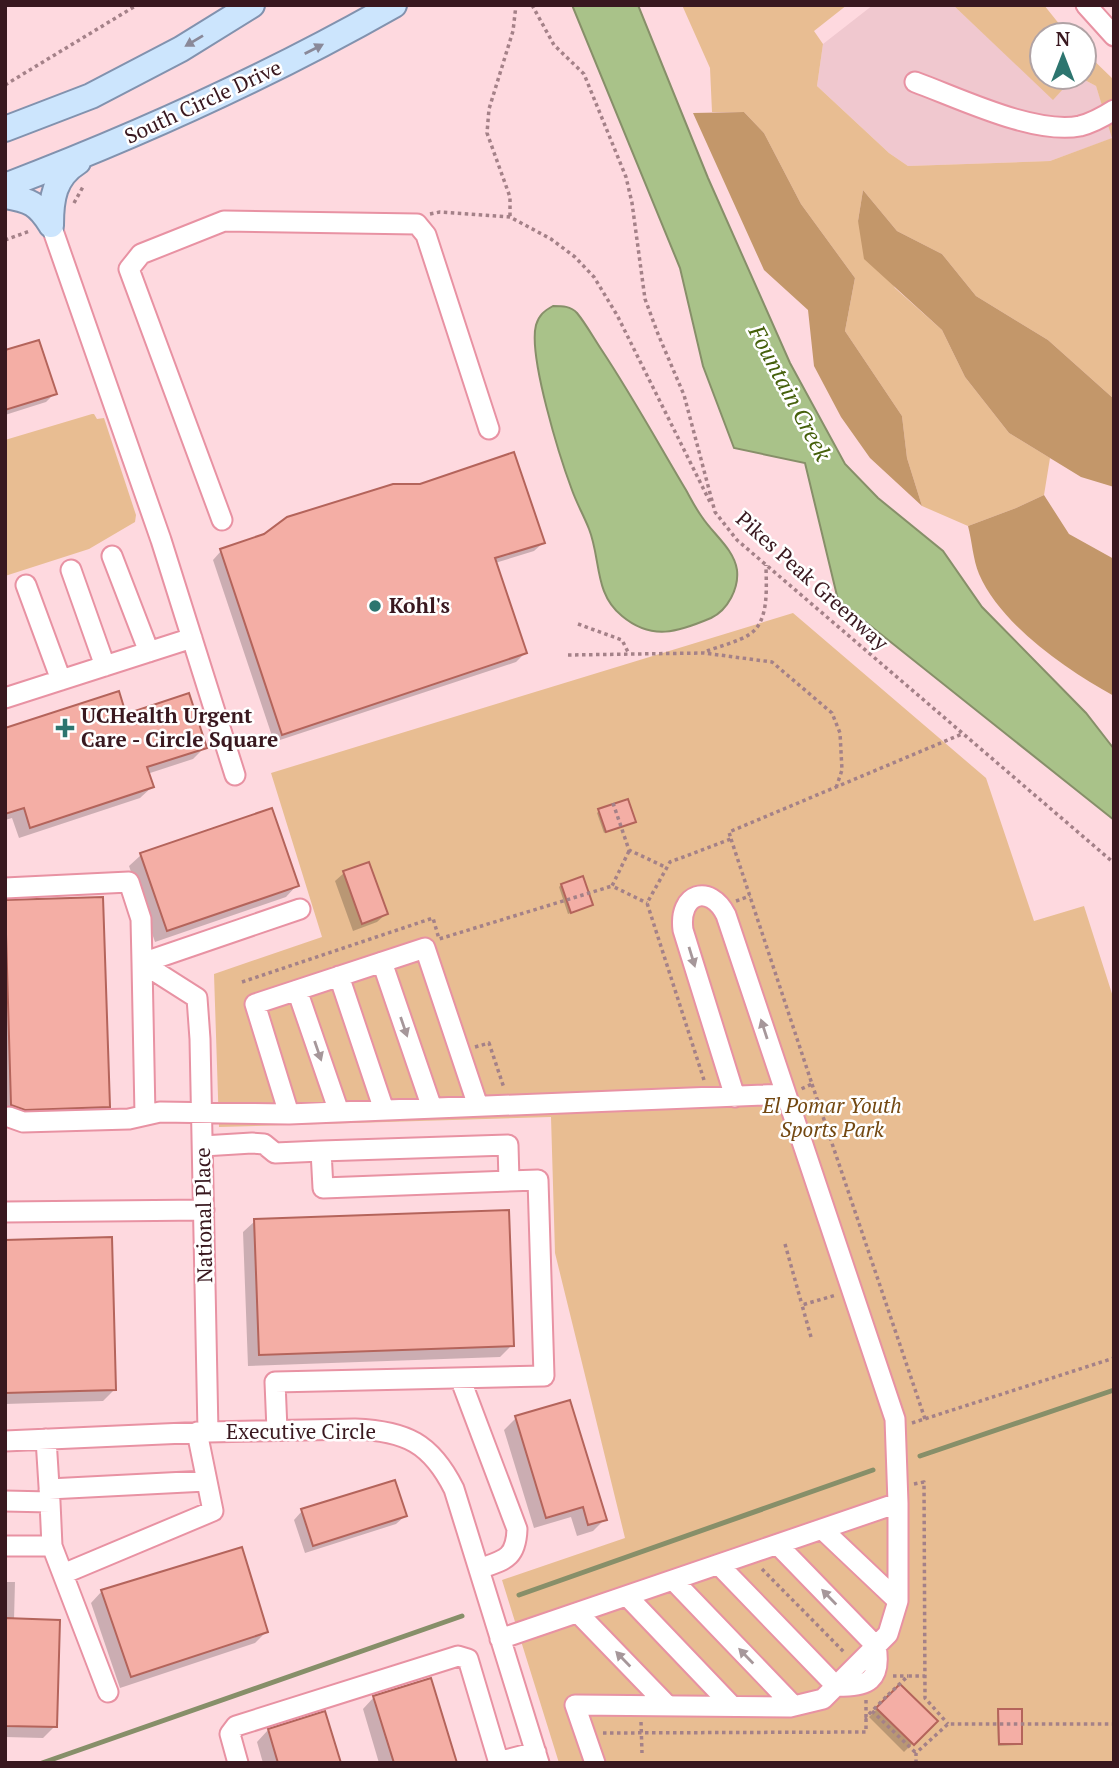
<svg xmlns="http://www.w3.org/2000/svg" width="1119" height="1768" font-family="'PT Serif',serif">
<rect width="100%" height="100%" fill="#fed9df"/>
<path fill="#f0c8cf" d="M 873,5 L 953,5 L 1053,99 L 1074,77 L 1079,77 L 1096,86 L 1113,138 L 1050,161 L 908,166 L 889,153 L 817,86 L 823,44 Z"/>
<path fill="#e8bd92" d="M 682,5 L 847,5 L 814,31 L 823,44 L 817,86 L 889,153 L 908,166 L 1050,161 L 1112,138 L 1096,86 L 1079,77 L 1084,77 L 1084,51 L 1114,80 L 1114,399 L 1048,340 L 976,296 L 942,254 L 897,231 L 863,190 L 858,221 L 895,288 L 942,330 L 965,377 L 1009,433 L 1050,458 L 1044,495 L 1016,508 L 968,526 L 922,506 L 907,458 L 902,416 L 845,331 L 855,278 L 801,204 L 764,133 L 744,112 L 712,112 L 710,68 Z
M 953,5 L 1044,5 L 1068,35 L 1042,35 L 1042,77 L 1074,77 L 1053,100 Z
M 92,414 L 94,414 L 97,419 L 104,418 L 136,515 L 135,522 L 89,549 L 5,576 L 5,440 Z
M 793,613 L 986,778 L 1034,921 L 1084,906 L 1114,1000 L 1114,1763 L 559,1763 L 502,1580 L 625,1538 L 555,1253 L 551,1117 L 219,1127 L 214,974 L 322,937 L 271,773 Z"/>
<path fill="#c3976a" d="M 744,112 L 764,133 L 801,204 L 855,278 L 845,331 L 902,416 L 907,458 L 922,506 L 870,458 L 841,417 L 814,366 L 808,310 L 764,270 L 693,113 Z
M 863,190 L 897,231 L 942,254 L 976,296 L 1048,340 L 1114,399 L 1114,487 L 1081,477 L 1009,433 L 965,377 L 942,330 L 864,259 L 858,221 Z
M 1044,495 L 1069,534 L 1114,559 L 1114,696 C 1067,670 1001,625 979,574 C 973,560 972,541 968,526 L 1016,508 Z"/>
<path fill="#a9c289" stroke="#878f69" stroke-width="2" d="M 572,5 L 638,5 L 708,178 L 790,363 L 845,464 L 878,498 L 943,551 L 982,607 L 1086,713 L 1114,749 L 1114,820 L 838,600 L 805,463 L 734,448 L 703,366 L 680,268 Z
M 553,306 C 562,306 571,306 577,313 C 586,324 593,337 601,349 C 631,394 658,443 686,490 C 691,499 696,509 702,517 C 713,534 734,549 737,570 C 739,588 728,610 711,618 C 678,632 652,641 622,616 C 594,594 601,559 589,529 C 584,516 577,504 572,490 C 560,458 528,356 536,325 C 539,315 544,311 553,306 Z"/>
<path fill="#0003" d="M 5,351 L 55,393 L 46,402 L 5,415 Z
M 265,535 L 543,543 L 534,551 L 495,563 L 525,653 L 516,662 L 274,742 L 213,560 L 221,551 Z
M 125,716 L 205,747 L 193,759 L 147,774 L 152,787 L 140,798 L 19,838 L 12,818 L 5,820 L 5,729 Z
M 599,811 L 634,822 L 604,833 L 597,813 Z
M 141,855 L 297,885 L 286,897 L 155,942 L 129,866 Z
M 344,873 L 386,914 L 377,922 L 353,931 L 335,881 Z
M 561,885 L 591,905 L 568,914 L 559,887 Z
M 5,902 L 108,1107 L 96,1118 L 5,1118 Z
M 255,1221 L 512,1345 L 500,1357 L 248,1366 L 243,1232 Z
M 5,1242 L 115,1389 L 103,1401 L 5,1404 Z
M 516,1418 L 605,1519 L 593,1531 L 577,1536 L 571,1517 L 534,1528 L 504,1430 Z
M 302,1511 L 405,1516 L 396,1524 L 305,1553 L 294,1520 Z
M 5,1582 L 15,1582 L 14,1620 L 55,1726 L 43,1738 L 5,1737 Z
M 102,1591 L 266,1632 L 255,1643 L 120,1688 L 91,1603 Z
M 900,1686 L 935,1721 L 904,1752 L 869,1717 Z
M 374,1697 L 456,1763 L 379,1763 L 363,1709 Z
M 999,1710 L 1020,1743 L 1018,1745 L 998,1746 L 997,1712 Z
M 268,1730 L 339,1763 L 263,1763 L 257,1742 Z"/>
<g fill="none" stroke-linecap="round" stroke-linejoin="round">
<path stroke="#878f69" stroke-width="5" d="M 920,1456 L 1114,1390
M 519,1595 L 873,1470
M 42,1763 L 462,1616"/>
</g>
<path fill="#f4aea5" stroke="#b4645b" stroke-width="2" d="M 39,340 L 57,394 L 5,410 L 5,350 Z
M 514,452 L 545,543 L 495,558 L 527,653 L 282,735 L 220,549 L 264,534 L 287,517 L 393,484 L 420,484 Z
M 119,691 L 126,714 L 189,693 L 207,748 L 147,767 L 154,787 L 30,828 L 24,808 L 5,814 L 5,728 Z
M 628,799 L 636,822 L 606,832 L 598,809 Z
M 272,808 L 299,886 L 167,931 L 140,853 Z
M 369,862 L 388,914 L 362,924 L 343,871 Z
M 583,876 L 593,905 L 571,913 L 561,884 Z
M 103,897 L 110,1107 L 25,1110 L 11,1105 L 5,900 Z
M 509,1210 L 514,1346 L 259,1355 L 254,1219 Z
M 112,1237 L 116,1390 L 5,1393 L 5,1240 Z
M 570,1400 L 607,1520 L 588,1525 L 583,1507 L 546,1518 L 515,1416 Z
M 395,1480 L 407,1516 L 313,1546 L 301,1509 Z
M 242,1547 L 268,1632 L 131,1677 L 101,1590 Z
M 5,1618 L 60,1620 L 57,1727 L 5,1726 Z
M 431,1678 L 457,1763 L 394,1763 L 373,1696 Z
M 900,1684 L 938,1721 L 914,1745 L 876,1708 Z
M 998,1709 L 1022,1709 L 1022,1744 L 999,1744 Z
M 325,1711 L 341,1763 L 278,1763 L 268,1729 Z"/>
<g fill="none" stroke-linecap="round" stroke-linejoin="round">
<g stroke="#e892a3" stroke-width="23">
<path id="minor" d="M 1086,5 L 1114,36
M 915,82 C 959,98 1034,135 1080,126 C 1092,123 1103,117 1114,110
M 51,225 L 161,540 L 235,775
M 222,520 L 129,269 L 141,254 L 224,221 L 417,224 L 426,235 L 489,429
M 112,556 L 149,652
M 71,570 L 105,666
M 26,585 L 61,680
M 5,698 L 192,638
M 5,888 L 129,882 L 141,919 L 142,963 L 197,998 L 200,1039 L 208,1432
M 382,962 L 432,1108
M 339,976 L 384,1110
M 297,990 L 339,1112
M 289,1114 L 255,1004 L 425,948 L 478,1106
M 145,1115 L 142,963 L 300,909
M 9,1117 L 23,1122 L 129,1119 L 160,1112 L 289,1114 L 786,1094
M 203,1146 L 252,1143 L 264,1144 L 275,1153 L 321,1151 L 323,1188 L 538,1180 L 544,1376 L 275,1382 L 277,1430
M 321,1151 L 508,1145 L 509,1181
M 5,1212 L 204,1210
M 460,1378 L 517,1529 C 516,1559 504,1560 479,1569
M 5,1441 L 208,1432 L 355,1429 C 406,1431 431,1443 454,1489 L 539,1763
M 49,1489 L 206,1481
M 5,1501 L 50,1502 L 46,1439
M 822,1529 L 898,1601
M 5,1546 L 52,1546 L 50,1502
M 52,1546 L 108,1692
M 719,1565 L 836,1686 C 868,1688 882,1680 876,1646 L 778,1545
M 63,1574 L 213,1511 L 197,1432
M 673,1580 L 794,1706
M 627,1596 L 732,1706
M 578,1613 L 668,1706
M 500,1639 L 898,1503
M 498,1762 L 536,1752
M 238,1763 L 230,1734 L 236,1726 L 458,1656 L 468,1659 L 499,1763
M 595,1763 L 575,1705 L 790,1707 L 823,1699 L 888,1634 L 898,1601 L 898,1503 L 895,1419 L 726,915 C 710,883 678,893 683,930 L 735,1097"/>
</g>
<g stroke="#8292ae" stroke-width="28">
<path id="major" d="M 5,129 L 91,96 L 181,49 L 252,5
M 5,186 C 139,135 269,76 394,5
M 5,196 C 30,200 38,204 51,225
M 51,225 C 51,199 54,177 78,162"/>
</g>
<path stroke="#a48188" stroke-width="3.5" stroke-dasharray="3.5 3.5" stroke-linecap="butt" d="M 532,5 L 554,45 L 584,74 L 626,177 L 632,203 L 645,299 L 658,334 L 684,395 L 715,512 L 737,540 L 1114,863
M 5,85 L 137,5
M 74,203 L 84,185
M 430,214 L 440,212 L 510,217 L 551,239 L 575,257 L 594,277 L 617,315 L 711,504
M 510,216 L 510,197 L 487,133 L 489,109 L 513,31 L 516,5
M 5,240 L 30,231
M 578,624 L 622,640 L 629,654
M 707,651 C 720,646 738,642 750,634 C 770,621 766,585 766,565
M 568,655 L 704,653 L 772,662 L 832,713 L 840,733 L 842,770 L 836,788
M 613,803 L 629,850 L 665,867
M 731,839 L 812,1084 L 801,1089
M 629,851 L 612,886 L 647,903
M 736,901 L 750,896
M 242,982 L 433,918 L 439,939 L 612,886
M 475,1047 L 489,1043 L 504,1088
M 704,1080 L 647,903 L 670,862 L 731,839 L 729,832 L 962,734
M 812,1084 L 925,1419
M 785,1244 L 802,1305
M 811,1337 L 802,1305 L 836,1295
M 912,1423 L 1114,1358
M 914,1484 L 924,1482 L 925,1698 L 948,1724
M 762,1569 L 845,1653
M 893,1676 L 908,1676
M 888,1695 L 908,1676 L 925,1676
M 866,1700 L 866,1717 L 888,1695
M 872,1711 L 916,1753
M 641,1722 L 642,1753
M 603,1733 L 866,1732 L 866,1717
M 916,1763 L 916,1753 L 948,1724 L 1114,1724"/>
<use href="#minor" stroke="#fff" stroke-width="19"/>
<use href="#major" stroke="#cce5fd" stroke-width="24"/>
</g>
<defs><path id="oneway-solid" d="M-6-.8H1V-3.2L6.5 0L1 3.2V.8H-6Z" transform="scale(1.75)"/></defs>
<g fill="#8a8999">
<use href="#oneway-solid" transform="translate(194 41) rotate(149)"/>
<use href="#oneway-solid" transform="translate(314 49) rotate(-27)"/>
</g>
<g fill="#a6979a">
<use href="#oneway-solid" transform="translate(692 957) rotate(73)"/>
<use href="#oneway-solid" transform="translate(404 1027) rotate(71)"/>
<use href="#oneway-solid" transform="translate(764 1029) rotate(-108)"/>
<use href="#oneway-solid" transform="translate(318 1051) rotate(71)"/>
<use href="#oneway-solid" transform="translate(829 1597) rotate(-134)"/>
<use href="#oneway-solid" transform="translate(746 1656) rotate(-134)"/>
<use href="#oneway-solid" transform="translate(623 1659) rotate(-134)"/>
</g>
<g fill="#2d756f" stroke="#fff" stroke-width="2.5">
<circle cx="375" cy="606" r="7"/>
<path d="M61.5 717.5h7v7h7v7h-7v7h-7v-7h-7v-7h7z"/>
</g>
<g text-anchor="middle" stroke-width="5" stroke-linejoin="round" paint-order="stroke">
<g font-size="21" fill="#39181f" stroke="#fff">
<text transform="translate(203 102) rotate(-25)" y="7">South Circle Drive</text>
<text transform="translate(812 581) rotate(42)" y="7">Pikes Peak Greenway</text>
<text transform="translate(204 1215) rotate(-91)" y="7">National Place</text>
<text x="301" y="1439">Executive Circle</text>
</g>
<g font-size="21" font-weight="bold" fill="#39181f" stroke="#fff" text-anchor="start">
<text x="389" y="613">Kohl's</text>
<text x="81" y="723">UCHealth Urgent<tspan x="81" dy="24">Care - Circle Square</tspan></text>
</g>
<g font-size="21" font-style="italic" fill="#734811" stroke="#fff">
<text x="832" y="1113">El Pomar Youth<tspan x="832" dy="24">Sports Park</tspan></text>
</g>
<g font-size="23" font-style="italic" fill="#45600b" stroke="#fff">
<text transform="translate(790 393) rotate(62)" y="8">Fountain Creek</text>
</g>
</g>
<rect width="1119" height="1768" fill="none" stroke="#39181f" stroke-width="14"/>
<g transform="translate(1063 56)"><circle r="33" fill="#ffffff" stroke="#b0a3a5" stroke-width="2"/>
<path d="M0-5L12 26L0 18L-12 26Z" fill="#2d756f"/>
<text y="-10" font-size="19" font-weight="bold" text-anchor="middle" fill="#39181f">N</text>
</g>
</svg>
